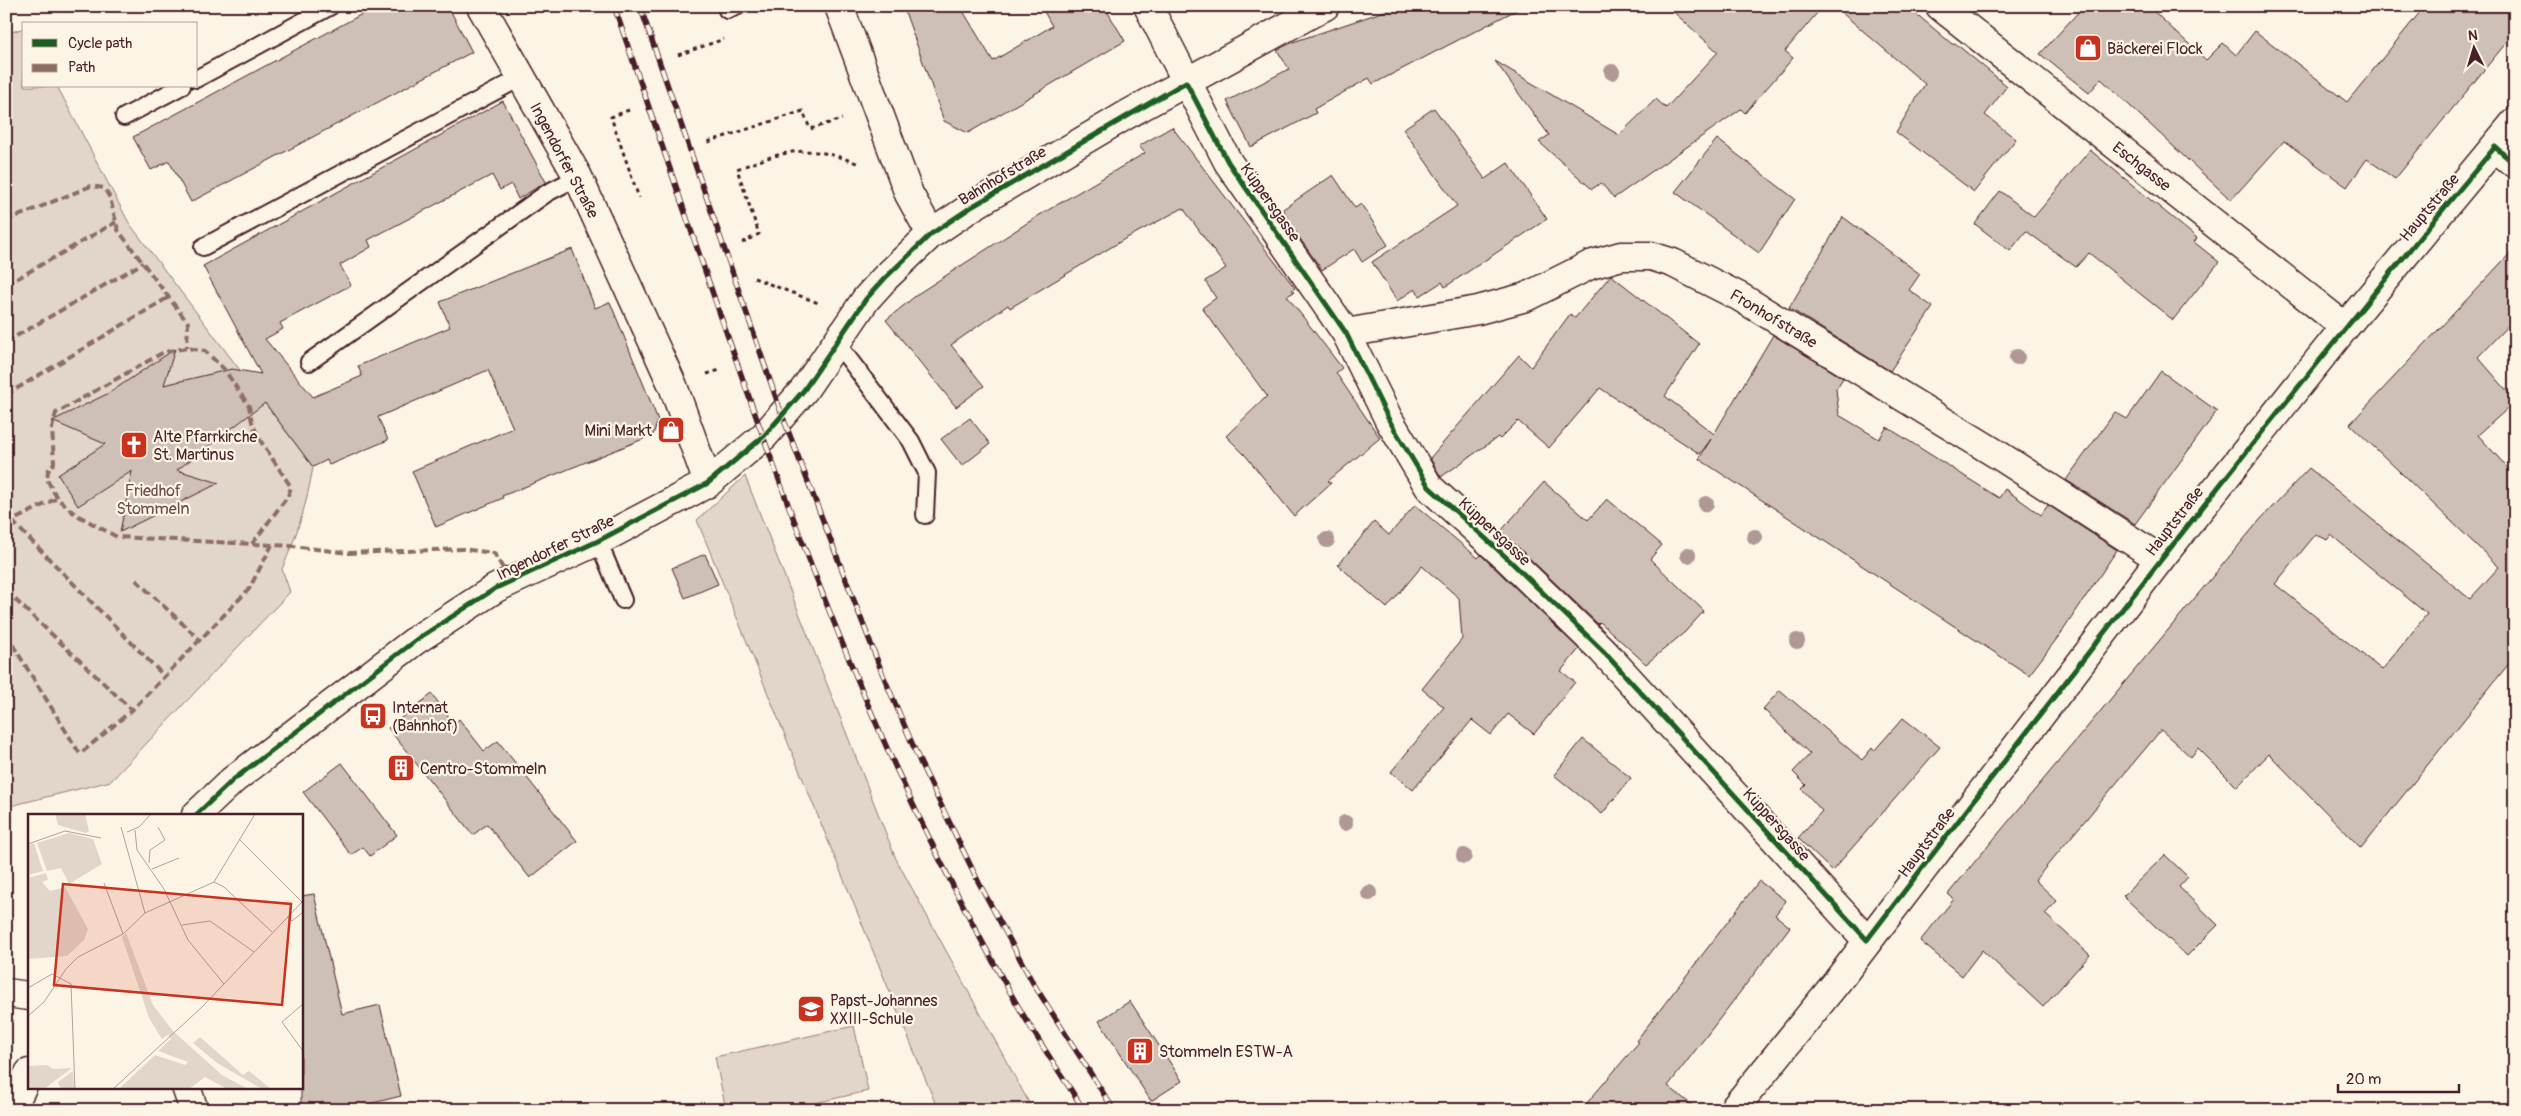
<svg xmlns="http://www.w3.org/2000/svg" width="2521" height="1116" font-family="Pangolin,sans-serif">
<rect width="100%" height="100%" fill="#fcf5e5"/>
<filter id="ink" filterUnits="userSpaceOnUse"><feTurbulence type="fractalNoise" baseFrequency=".02" numOctaves="2"/><feDisplacementMap in="SourceGraphic" scale="10" xChannelSelector="R" yChannelSelector="G"/><feConvolveMatrix kernelMatrix="1 2 1 2 8 2 1 2 1" color-interpolation-filters="sRGB"/></filter>
<g filter="url(#ink)">
<path fill="#e2d5ca" stroke="#967a7a" d="M 24,28 L 24,86 L 57,86 L 129,223 L 313,467 C 307,503 297,536 282,569 L 290,592 L 111,781 L 6,807 L 6,34 Z
M 745,476 L 896,859 L 1033,1110 L 938,1110 L 697,520 Z
M 854,1026 L 868,1091 L 784,1110 L 726,1110 L 715,1057 Z"/>
<path fill="#cfc0b7" stroke="#4a1f2b" fill-rule="evenodd" d="M 377,6 L 448,6 L 472,52 L 191,202 L 169,161 L 151,170 L 133,137 Z
M 903,6 L 960,6 L 993,61 L 1052,26 L 1041,6 L 1104,6 L 1125,41 L 968,133 L 944,121 Z
M 1400,6 L 1524,6 L 1373,84 L 1369,78 L 1314,109 L 1316,113 L 1251,147 L 1227,101 L 1289,69 L 1277,50 L 1293,42 Z
M 1667,6 L 1823,6 L 1785,51 L 1793,58 L 1745,113 L 1741,109 L 1614,198 L 1601,183 L 1592,189 L 1539,142 L 1549,135 L 1495,61 L 1619,135 L 1656,99 L 1666,108 L 1718,52 Z
M 1834,6 L 1907,6 L 1952,44 L 1955,43 L 2007,86 L 1985,115 L 2016,139 L 1974,192 L 1896,132 L 1925,84 Z
M 2084,6 L 2148,6 L 2206,60 L 2223,43 L 2236,55 L 2255,31 L 2347,102 L 2425,6 L 2515,6 L 2515,32 L 2395,179 L 2367,159 L 2347,187 L 2284,141 L 2231,200 L 2101,79 L 2089,93 L 2040,54 Z
M 503,101 L 546,182 L 518,199 L 511,184 L 500,190 L 492,175 L 368,240 L 371,247 L 340,265 L 351,285 L 280,323 L 283,329 L 265,339 L 313,397 L 362,376 L 358,366 L 450,327 L 440,302 L 572,249 L 595,308 L 610,302 L 658,420 L 653,435 L 502,496 L 503,498 L 436,527 L 412,471 L 513,428 L 488,370 L 378,417 L 388,440 L 329,465 L 327,460 L 313,467 L 265,403 L 177,470 L 219,483 L 120,532 L 132,471 L 78,506 L 58,475 L 105,444 L 52,421 L 109,393 L 175,349 L 164,385 L 232,369 L 261,374 L 203,266 Z
M 1434,108 L 1485,179 L 1508,163 L 1547,219 L 1445,287 L 1442,282 L 1420,296 L 1415,289 L 1397,301 L 1372,262 L 1457,206 L 1403,129 Z
M 1172,127 L 1295,288 L 1292,290 L 1294,292 L 1287,296 L 1342,368 L 1336,373 L 1380,438 L 1328,481 L 1331,483 L 1294,516 L 1246,456 L 1226,436 L 1267,396 L 1202,308 L 1216,298 L 1205,281 L 1226,268 L 1183,208 L 1123,240 L 1010,308 L 1008,305 L 951,345 L 984,386 L 956,407 L 886,320 L 919,293 L 1038,216 L 1145,153 L 1139,146 Z
M 1717,139 L 1795,199 L 1759,253 L 1675,192 Z
M 2090,150 L 2197,238 L 2194,242 L 2219,262 L 2173,320 L 2089,253 L 2076,267 L 2026,231 L 2010,251 L 1975,224 L 2000,191 L 2034,217 Z
M 1333,175 L 1355,208 L 1361,204 L 1388,245 L 1362,262 L 1354,249 L 1322,270 L 1296,233 L 1283,209 Z
M 1843,217 L 1920,274 L 1909,290 L 1933,307 L 1890,371 L 1789,308 Z
M 2515,248 L 2515,318 L 2478,357 L 2515,400 L 2515,402 L 2478,435 L 2515,476 L 2515,656 L 2361,848 L 2269,754 L 2237,787 L 2198,748 L 2191,757 L 2161,730 L 2035,880 L 2057,901 L 2045,914 L 2090,955 L 2043,1007 L 1982,950 L 1962,976 L 1920,941 L 1954,899 L 1948,894 L 2259,521 L 2309,468 L 2470,599 L 2499,567 L 2350,424 ZM 2316,534 L 2327,540 L 2331,535 L 2427,614 L 2382,670 L 2275,584 Z
M 1611,275 L 1699,344 L 1665,396 L 1714,434 L 1773,335 L 1843,378 L 1836,389 L 1839,415 L 1879,439 L 1887,427 L 1999,498 L 2005,489 L 2041,515 L 2048,505 L 2117,550 L 2062,632 L 2029,675 L 1699,459 L 1711,439 L 1700,454 L 1600,388 L 1549,448 L 1518,421 L 1500,439 L 1498,437 L 1441,477 L 1430,458 L 1519,355 L 1531,367 L 1570,314 L 1575,318 Z
M 2161,371 L 2217,411 L 2135,524 L 2066,480 L 2115,412 L 2127,419 Z
M 970,418 L 990,444 L 962,466 L 941,439 Z
M 1544,482 L 1588,520 L 1607,499 L 1662,545 L 1650,559 L 1704,611 L 1685,632 L 1646,664 L 1600,622 L 1598,624 L 1501,531 Z
M 1415,505 L 1478,558 L 1481,555 L 1579,649 L 1561,671 L 1575,682 L 1534,734 L 1508,714 L 1491,735 L 1472,720 L 1413,790 L 1391,772 L 1444,707 L 1422,689 L 1462,639 L 1459,598 L 1422,566 L 1387,608 L 1338,565 L 1374,522 L 1389,535 Z
M 705,554 L 718,584 L 685,598 L 672,568 Z
M 1780,690 L 1862,760 L 1872,748 L 1874,751 L 1903,718 L 1940,747 L 1832,871 L 1798,838 L 1822,811 L 1802,789 L 1806,785 L 1793,772 L 1810,754 L 1763,709 Z
M 432,694 L 454,724 L 459,719 L 484,751 L 498,741 L 577,841 L 530,878 L 487,824 L 473,835 L 388,728 Z
M 1583,739 L 1631,778 L 1602,814 L 1554,775 Z
M 342,763 L 397,835 L 370,856 L 363,847 L 351,855 L 303,792 Z
M 2165,855 L 2188,877 L 2179,887 L 2218,925 L 2187,956 L 2123,896 Z
M 1759,881 L 1786,901 L 1775,915 L 1790,927 L 1668,1086 L 1698,1110 L 1581,1110 L 1639,1042 L 1636,1041 Z
M 314,894 L 342,1014 L 380,1005 L 401,1096 L 345,1110 L 301,1110 L 301,896 Z
M 1130,1001 L 1182,1081 L 1151,1101 L 1099,1021 Z"/>
<g fill="none" stroke-linecap="round" stroke-linejoin="round">
<g stroke="#4a1f2b" stroke-width="20">
<path id="lane" d="M 726,6 L 727,10 L 738,6
M 196,79 L 331,6
M 124,117 L 182,86
M 203,247 L 520,78
M 836,342 L 911,441 L 927,473 L 925,515
M 309,362 L 547,193 L 578,177
M 598,541 L 623,600"/>
</g>
<g stroke="#4a1f2b" stroke-width="31">
<path id="street" d="M 481,6 L 578,177 L 673,386 L 708,483
M 839,6 L 909,194 L 931,234
M 1148,6 L 1228,162 L 1346,333 L 1389,420 L 1429,487 L 1507,558 L 1602,650 L 1867,940
M 2495,147 L 2515,164
M 1346,333 L 1478,310 L 1526,297 L 1590,265 L 1621,256 L 1651,256 L 1673,263 L 1740,297 L 2000,456 L 2160,559
M 6,993 L 29,996
M 186,1087 L 194,1110"/>
</g>
<g stroke="#4a1f2b" stroke-width="31">
<path id="secondary" d="M 1940,6 L 2345,327
M 196,815 L 233,780 L 416,640 L 496,588 L 598,541 L 708,483 L 764,436 L 804,390 L 866,299 L 885,278 L 931,234 L 973,206 L 1128,114 L 1325,6
M 11,1110 L 29,1073
M 1733,1110 L 1836,983 L 2160,559 L 2345,327 L 2515,122"/>
</g>
<path stroke="#4a1f2b" stroke-width="3" stroke-dasharray="4 4" stroke-linecap="butt" d="M 678,55 L 724,39
M 629,110 L 611,117 L 639,198
M 708,142 L 803,111 L 810,129 L 842,119
M 742,243 L 759,234 L 737,169 C 788,150 806,143 859,164
M 754,278 L 821,304
M 707,374 L 720,370"/>
<use href="#lane" stroke="#fcf5e5" stroke-width="16"/>
<use href="#street" stroke="#fcf5e5" stroke-width="28"/>
<use href="#secondary" stroke="#fcf5e5" stroke-width="28"/>
<g stroke="#4a1f2b" stroke-width="5.5">
<path id="rail" d="M 614,6 C 703,261 784,520 895,766 C 930,842 968,918 1010,992 C 1032,1032 1059,1071 1084,1110
M 640,6 L 782,415 L 883,675 L 920,762 L 979,883 L 1033,983 L 1114,1110"/>
</g>
<use href="#rail" stroke="#fcf5e5" stroke-width="4" stroke-dasharray="11" stroke-linecap="butt"/>
<path stroke="#8d6e63" stroke-width="4" stroke-dasharray="8 4" stroke-linecap="butt" d="M 6,221 L 91,186 L 104,188 L 110,198 L 118,230 L 188,323 L 187,348
M 6,285 L 116,222
M 6,342 L 143,263
M 6,395 L 169,297
M 12,521 L 165,677
M 6,524 L 57,498
M 252,544 L 288,496 L 291,487 L 258,437 L 252,422 L 249,406 L 224,369 L 205,351 L 187,348 L 164,352 L 56,413 L 52,428 L 54,463 L 48,471 L 47,479 L 57,498 L 75,514 L 117,537 L 293,546 L 347,553 L 463,549 L 494,553 L 511,582
M 136,580 L 200,640
M 6,591 L 132,710
M 6,634 L 80,754 L 132,710 L 249,589 L 272,545"/>
<g stroke="#fcf5e5" stroke-width="8">
<path id="cycleway" d="M 196,815 L 233,780 L 416,640 L 496,588 L 598,541 L 708,483 L 764,436 L 804,390 L 866,299 L 885,278 L 931,234 L 973,206 L 1186,82 L 1228,162 L 1346,333 L 1389,420 L 1429,487 L 1507,558 L 1602,650 L 1867,940 C 2072,672 2278,406 2495,147 L 2515,164"/>
</g>
<use href="#cycleway" stroke="#1b5e20" stroke-width="5"/>
</g>
<g fill="#af9895">
<circle cx="1612" cy="72" r="8"/>
<circle cx="2017" cy="357" r="8"/>
<circle cx="1706" cy="504" r="8"/>
<circle cx="1755" cy="537" r="8"/>
<circle cx="1327" cy="540" r="8"/>
<circle cx="1688" cy="555" r="8"/>
<circle cx="1797" cy="641" r="8"/>
<circle cx="1345" cy="823" r="8"/>
<circle cx="1464" cy="856" r="8"/>
<circle cx="1369" cy="893" r="8"/>
</g>
</g>
<defs>
<g id="shop-square" transform="scale(1.4375)"><rect x="-9" y="-9" width="18" height="18" rx="4" fill="#c8321e" stroke="#fcf5e5"/><path d="M-5-2.5h2.3a2.7 3.5 0 0 1 5.4 0H5L5.5 6h-11ZM-1.5-2.5h3a1.5 2.3 0 0 0-3 0Z" fill="#fff"/></g>
<g id="church-square" transform="scale(1.4375)"><rect x="-9" y="-9" width="18" height="18" rx="4" fill="#c8321e" stroke="#fcf5e5"/><path d="M-1.2-6h2.4v3.5h3.3v2.4h-3.3V6h-2.4V-.1h-3.3v-2.4h3.3Z" fill="#fff"/></g>
<g id="bus-square" transform="scale(1.4375)"><rect x="-9" y="-9" width="18" height="18" rx="4" fill="#c8321e" stroke="#fcf5e5"/><path d="M-5-6H5V4H4V6H2V4H-2V6H-4V4H-5ZM-3.5-4V0h7V-4ZM-3.5 1.2v1.5H-2V1.2ZM2 1.2v1.5H3.5V1.2Z" fill="#fff"/></g>
<g id="building-square" transform="scale(1.4375)"><rect x="-9" y="-9" width="18" height="18" rx="4" fill="#c8321e" stroke="#fcf5e5"/><path d="M-4-6H4V6H1V3H-1V6H-4ZM-2.5-4.3h1.7v1.8h-1.7ZM.8-4.3h1.7v1.8H.8ZM-2.5-1h1.7V.8h-1.7ZM.8-1h1.7V.8H.8Z" fill="#fff"/></g>
<g id="school-square" transform="scale(1.4375)"><rect x="-9" y="-9" width="18" height="18" rx="4" fill="#c8321e" stroke="#fcf5e5"/><path d="M0-5L7-2L0 1L-7-2ZM-4 1L0 2.5L4 1V4Q0 6-4 4Z" fill="#fff"/></g>
</defs>
<g fill-rule="evenodd">
<use href="#shop-square" x="2088" y="48"/>
<use href="#shop-square" x="671" y="430"/>
<use href="#church-square" x="134" y="445"/>
<use href="#bus-square" x="373" y="716"/>
<use href="#building-square" x="401" y="768"/>
<use href="#school-square" x="811" y="1009"/>
<use href="#building-square" x="1140" y="1051"/>
</g>
<g text-anchor="middle" stroke-width="4.5" stroke-linejoin="round" paint-order="stroke">
<g font-size="16" fill="#4a1f2b" stroke="#fcf5e5" text-anchor="start">
<text x="2107" y="54">Bäckerei Flock</text>
<text x="652" y="436" text-anchor="end">Mini Markt</text>
<text x="153" y="442">Alte Pfarrkirche<tspan x="153" dy="18">St. Martinus</tspan></text>
<text x="392" y="713">Internat<tspan x="392" dy="18">(Bahnhof)</tspan></text>
<text x="420" y="774">Centro-Stommeln</text>
<text x="830" y="1006">Papst-Johannes<tspan x="830" dy="18">XXIII-Schule</tspan></text>
<text x="1159" y="1057">Stommeln ESTW-A</text>
</g>
<g font-size="16" fill="#4a1f2b" stroke="#fcf5e5">
<text transform="translate(565 160) rotate(62)" y="6">Ingendorfer Straße</text>
<text transform="translate(2142 166) rotate(38)" y="6">Eschgasse</text>
<text transform="translate(1002 175) rotate(-31)" y="6">Bahnhofstraße</text>
<text transform="translate(1271 202) rotate(55)" y="6">Küppersgasse</text>
<text transform="translate(2429 207) rotate(-50)" y="6">Hauptstraße</text>
<text transform="translate(1774 318) rotate(31)" y="6">Fronhofstraße</text>
<text transform="translate(2174 521) rotate(-52)" y="6">Hauptstraße</text>
<text transform="translate(1495 531) rotate(43)" y="6">Küppersgasse</text>
<text transform="translate(555 547) rotate(-26)" y="6">Ingendorfer Straße</text>
<text transform="translate(1777 824) rotate(48)" y="6">Küppersgasse</text>
<text transform="translate(1926 842) rotate(-53)" y="6">Hauptstraße</text>
</g>
<g font-size="16" fill="#704c53" stroke="#fcf5e5">
<text x="153" y="496">Friedhof<tspan x="153" dy="18">Stommeln</tspan></text>
</g>
</g>
<g transform="translate(28 814)">
<rect width="275" height="275" fill="#fcf5e5"/>
<path d="M 27,0 L 57,0 L 61,17 L 58,19 L 30,11 ZM 41,19 L 65,25 L 74,50 L 41,70 L 33,54 L 19,57 L 9,29 ZM 6,29 L 15,57 L 0,61 L 0,32 ZM 18,59 L 20,66 L 14,68 L 22,77 L 37,73 L 60,115 L 56,126 L 39,142 L 0,145 L 0,64 ZM 98,119 L 125,191 L 145,217 L 194,261 L 220,275 L 199,275 L 177,263 L 161,275 L 91,275 L 127,241 L 157,251 L 160,248 L 130,237 L 143,225 L 140,221 L 134,225 L 121,204 L 94,123 ZM 172,223 L 215,261 L 221,257 L 243,275 L 234,275 L 189,249 L 165,229 ZM 19,251 L 25,255 L 44,254 L 16,275 L 0,275 L 0,252 ZM 45,257 L 46,275 L 33,275 L 30,268 Z" fill="#e2d5ca"/>
<path fill="none" stroke="#b59f9b" stroke-width="1" d="M 93,13 L 117,99M 107,16 L 109,36 L 136,75 L 160,126 L 196,170M 99,18 L 111,13 L 123,0M 211,25 L 274,88M 0,30 L 37,17 L 73,24M 121,49 L 122,36 L 137,26 L 130,13M 124,55 L 151,44M 186,68 L 227,0M 186,68 L 196,73 L 244,118M 76,69 L 95,120M 259,103 L 264,107 L 275,98M 154,111 L 182,107 L 226,138M 0,174 L 24,160 L 43,170 L 47,275M 275,190 L 254,208 L 275,237M 0,202 L 16,188 L 38,155 L 50,143 L 95,120 L 117,99 L 186,68M 85,275 L 174,193 L 275,87"/>
<path fill="#c8321e" fill-opacity="0.15" stroke="#c8321e" stroke-width="2.5" d="M 35,70 L 263,90 L 254,191 L 26,171 Z"/>
<rect width="275" height="275" fill="none" stroke="#4a1f2b" stroke-width="2.5"/>
</g>
<rect width="2521" height="1116" fill="none" stroke="#fcf5e5" stroke-width="25"/>
<rect x="12" y="12" width="2496" height="1091" fill="none" stroke="#4a1f2b" stroke-width="2" filter="url(#ink)"/>
<rect x="22" y="22" width="175" height="65" fill="#fcf5e5" stroke="#b59f9b"/>
<rect x="32" y="39" width="25" height="8" fill="#1b5e20" stroke="#b59f9b"/>
<text x="68" y="48" font-size="15" fill="#4a1f2b">Cycle path</text>
<rect x="32" y="64" width="25" height="8" fill="#8d6e63" stroke="#b59f9b"/>
<text x="68" y="72" font-size="15" fill="#4a1f2b">Path</text>
<g transform="translate(2474 48) rotate(355)" stroke="#fcf5e5" stroke-width="4" paint-order="stroke">
<path d="M0-4L9 19L0 12L-9 19Z" fill="#4a1f2b"/>
<text y="-8" font-size="14" font-weight="bold" text-anchor="middle" fill="#4a1f2b">N</text>
</g>
<path d="M2338 1084v8h121v-8" fill="none" stroke="#4a1f2b" stroke-width="2.5"/>
<text x="2346" y="1084" font-size="15" fill="#4a1f2b" stroke="#fcf5e5" stroke-width="4" paint-order="stroke">20 m</text>
</svg>
